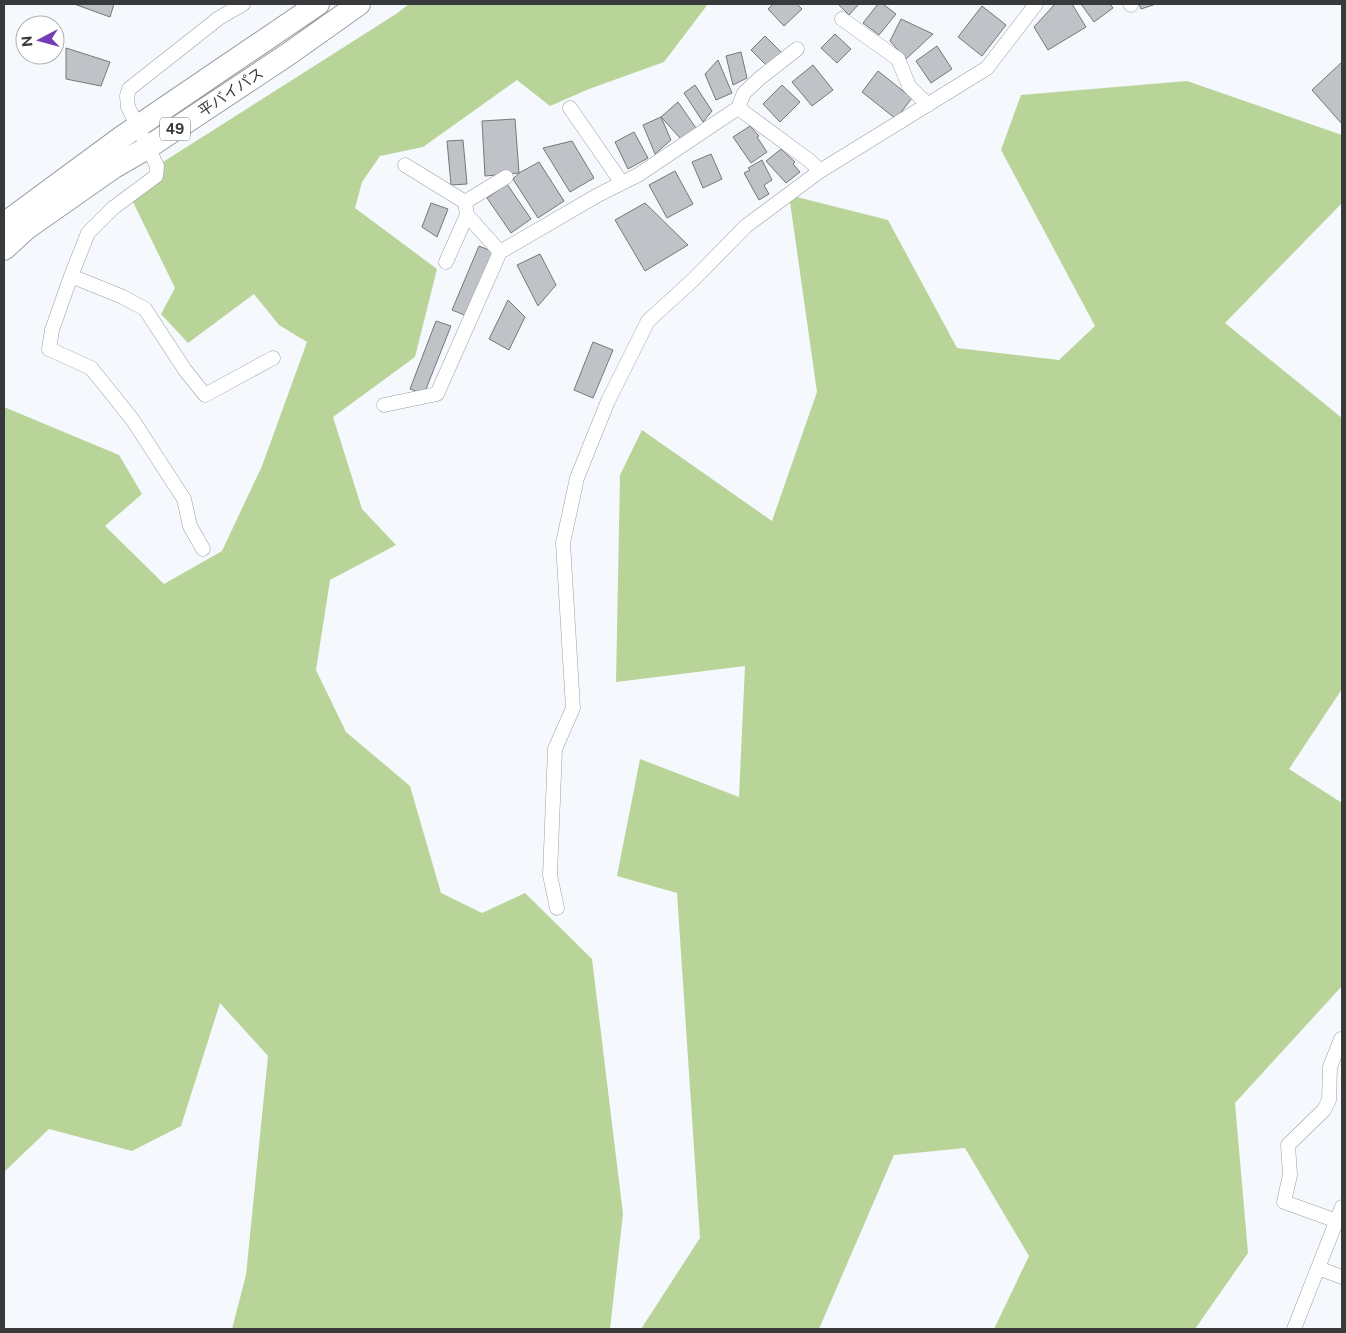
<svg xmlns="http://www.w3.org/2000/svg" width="1346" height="1333" font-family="'Public Sans','Noto Sans JP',sans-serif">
<rect width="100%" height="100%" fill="#f5f8fc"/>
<path fill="#b9d499" d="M 409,4 L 708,4 L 664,62 L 589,89 L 550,106 L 517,80 L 423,147 L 380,156 L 362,182 L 355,208 L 437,269 L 415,357 L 333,417 L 362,509 L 396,545 L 330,580 L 316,670 L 346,732 L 410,786 L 441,893 L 482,913 L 525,893 L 592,959 L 623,1214 L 610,1329 L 232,1329 L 246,1275 L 268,1056 L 220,1003 L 181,1126 L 132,1151 L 49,1129 L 4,1172 L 4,407 L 119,455 L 142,494 L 105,526 L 164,584 L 222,551 L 262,466 L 307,342 L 279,325 L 254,294 L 188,343 L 161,314 L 175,288 L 133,202 L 160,181 L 163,162 L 396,14 Z
M 1187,81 L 1342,135 L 1342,203 L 1225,323 L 1342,418 L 1342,689 L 1289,769 L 1342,803 L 1342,986 L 1235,1103 L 1248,1253 L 1195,1329 L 994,1329 L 1029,1256 L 965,1148 L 894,1155 L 819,1329 L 641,1329 L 700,1238 L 677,893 L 617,876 L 640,759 L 739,797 L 745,666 L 616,682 L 620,475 L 642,430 L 772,521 L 817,392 L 789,195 L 888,220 L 957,348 L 1059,360 L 1095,326 L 1001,150 L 1021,95 Z"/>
<path fill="#bfc2c6" stroke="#75787b" d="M 74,4 L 114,4 L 110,17 Z
M 773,4 L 797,4 L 802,9 L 784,26 L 768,9 Z
M 838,4 L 859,4 L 849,15 Z
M 878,4 L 883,4 L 896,14 L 879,35 L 863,23 Z
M 1055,4 L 1072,4 L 1086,27 L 1048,50 L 1034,27 Z
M 1081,4 L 1110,4 L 1113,8 L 1094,22 Z
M 1139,4 L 1156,4 L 1141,9 Z
M 982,6 L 1006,25 L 982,56 L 958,37 Z
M 901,19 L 933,34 L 906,59 L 890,41 Z
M 835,34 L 851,49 L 837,63 L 821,48 Z
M 765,36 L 782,53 L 768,67 L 751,50 Z
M 937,46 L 952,69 L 931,83 L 916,61 Z
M 66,48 L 110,62 L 101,86 L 66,79 Z
M 741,52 L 747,78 L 733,85 L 726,56 Z
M 718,60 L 732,93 L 716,100 L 705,74 Z
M 1342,62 L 1342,124 L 1312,90 Z
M 813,65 L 833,90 L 812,106 L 792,82 Z
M 878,71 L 912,98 L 896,119 L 862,92 Z
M 695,85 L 712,111 L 703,122 L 684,93 Z
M 782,85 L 800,102 L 780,122 L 763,104 Z
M 678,102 L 696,128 L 681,139 L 661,117 Z
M 661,117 L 671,140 L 655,154 L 643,125 Z
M 515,119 L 519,173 L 485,176 L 482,121 Z
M 750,126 L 759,136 L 757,137 L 767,152 L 751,163 L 733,137 Z
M 634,132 L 648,158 L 628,169 L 615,142 Z
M 463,140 L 467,184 L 451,185 L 447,141 Z
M 572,141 L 594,178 L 570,192 L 543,148 Z
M 781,149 L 795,162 L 793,164 L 800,172 L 786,183 L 766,161 Z
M 711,154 L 722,179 L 703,188 L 692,162 Z
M 762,160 L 772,180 L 764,185 L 769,194 L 759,200 L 744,173 L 750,170 L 748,168 Z
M 539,162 L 564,201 L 538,218 L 513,179 L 519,173 Z
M 675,171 L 693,204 L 667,218 L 649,185 Z
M 507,184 L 531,219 L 511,233 L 487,198 Z
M 431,203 L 448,209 L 437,237 L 422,227 Z
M 645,203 L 688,245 L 645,271 L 615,220 Z
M 479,246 L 494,252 L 467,316 L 452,310 Z
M 540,254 L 556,285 L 538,306 L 517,265 Z
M 508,300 L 525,317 L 509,350 L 489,339 Z
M 436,321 L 451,326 L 424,394 L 410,389 Z
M 593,342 L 613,350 L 593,398 L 574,390 Z"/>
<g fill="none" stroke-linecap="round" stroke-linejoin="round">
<g stroke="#9c9fa3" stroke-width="15">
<path id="minor" d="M 1130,4 L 1131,5
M 842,19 L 898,59 L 909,86 L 928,105
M 570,108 L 622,183
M 738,108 L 744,93 L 760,78 L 797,49
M 405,165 L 465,202 L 467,215 L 500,252
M 465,202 L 506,177
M 446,262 L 467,215
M 71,276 L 123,297 L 145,309 L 185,370 L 205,395 L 273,358
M 384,405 L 437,394 L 500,252 L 598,195 L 638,175 L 738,108 L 810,161 L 820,171
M 203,549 L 190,526 L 184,499 L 132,419 L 91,368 L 49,349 L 52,330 L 71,276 L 88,233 L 113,208 L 156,176 L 157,166 L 128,107 L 127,96 L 129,89 L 219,18 L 243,4
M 557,908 L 550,875 L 555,749 L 573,708 L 563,543 L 577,478 L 608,401 L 648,321 L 694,279 L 746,226 L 820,171 L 987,68 L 1036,4
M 1337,1221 L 1284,1202 L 1290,1175 L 1288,1145 L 1324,1110 L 1329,1100 L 1330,1067 L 1341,1039 L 1342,1040
M 1318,1268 L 1342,1277
M 1294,1329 L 1342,1207"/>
</g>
<g stroke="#9c9fa3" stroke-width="24">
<path id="trunk" d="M 4,224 L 122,137 L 318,4
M 4,249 L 27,228 L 114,167 L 147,148 L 287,55 L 359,4"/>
</g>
<use href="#minor" stroke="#fff" stroke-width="14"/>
<use href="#trunk" stroke="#fff" stroke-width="22"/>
</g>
<g text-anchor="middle" stroke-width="4" stroke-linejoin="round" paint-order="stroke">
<rect fill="#fff" stroke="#737475" stroke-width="1" x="160" y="117.5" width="30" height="23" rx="4"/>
<g font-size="14" font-weight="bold" fill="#37393a">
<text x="175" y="134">49</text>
</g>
<g font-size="15" fill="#37393a" stroke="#fff">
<text transform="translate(231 92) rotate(-34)" y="5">平バイパス</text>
</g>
</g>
<rect width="1346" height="1333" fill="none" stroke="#37393a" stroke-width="10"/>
<g transform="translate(40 40) rotate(264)"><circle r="24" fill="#ffffff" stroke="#afb0b0"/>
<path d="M0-4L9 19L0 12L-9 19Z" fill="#733eb5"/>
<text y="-8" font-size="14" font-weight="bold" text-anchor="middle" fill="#37393a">N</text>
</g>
</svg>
